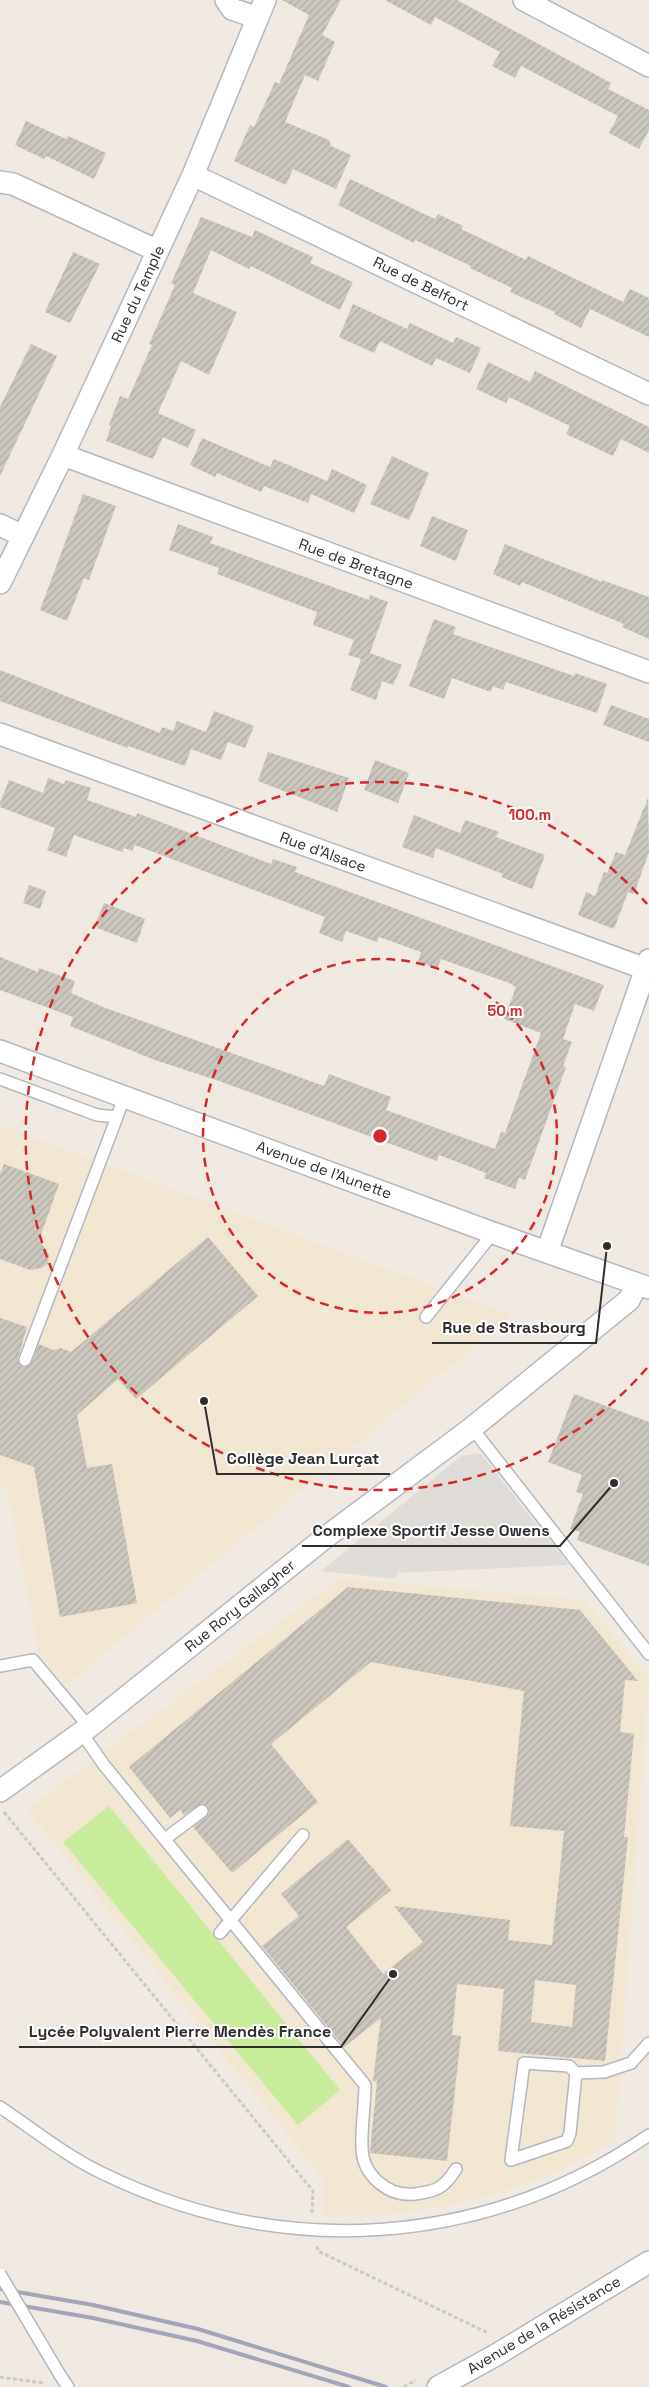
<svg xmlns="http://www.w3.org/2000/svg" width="649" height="2387" font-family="'Space Grotesk',sans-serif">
<defs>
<pattern id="building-hatch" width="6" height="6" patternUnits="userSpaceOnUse" patternTransform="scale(1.25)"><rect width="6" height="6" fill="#cbc7bf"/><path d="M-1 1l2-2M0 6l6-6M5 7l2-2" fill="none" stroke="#afaba4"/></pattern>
</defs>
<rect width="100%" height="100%" fill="#efe9e1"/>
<path fill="#f0e6d1" d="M 0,1125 L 512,1315 L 65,1686 L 39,1654 L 7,1490 L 0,1487 Z
M 340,1578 L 584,1600 L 649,1679 L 615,2140 L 559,2171 L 496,2194 L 437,2208 L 377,2216 L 323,2215 L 324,2180 L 27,1809 Z"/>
<path fill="#c9ec9a" d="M 109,1806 L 340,2090 L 298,2125 L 63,1842 Z"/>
<path fill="#dfdcd8" d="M 472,1454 L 481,1454 L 569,1565 L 397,1573 L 396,1579 L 321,1571 L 461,1456 Z"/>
<path fill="url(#building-hatch)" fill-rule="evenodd" d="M 282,0 L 341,0 L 322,35 L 335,42 L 318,81 L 305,75 L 285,122 L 329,140 L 331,146 L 351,155 L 336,189 L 293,169 L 286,185 L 234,161 L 250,125 L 254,127 L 275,82 L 279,84 L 309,15 Z
M 385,0 L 457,0 L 611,83 L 608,89 L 649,110 L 649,130 L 639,149 L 609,133 L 618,116 L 521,66 L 515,78 L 492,66 L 500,52 L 435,17 L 431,25 Z
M 26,121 L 66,139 L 68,136 L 106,153 L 94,179 L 46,156 L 44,159 L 15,145 Z
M 350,179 L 435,219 L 438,214 L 463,226 L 461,229 L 526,260 L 528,256 L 623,302 L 630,289 L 649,298 L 649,337 L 590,309 L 581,328 L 554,314 L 555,312 L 510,292 L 512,288 L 470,268 L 471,266 L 415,240 L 414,243 L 338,205 Z
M 201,217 L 252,237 L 255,230 L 313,257 L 310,263 L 353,282 L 340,310 L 251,266 L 249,269 L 211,250 L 193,293 L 237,312 L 209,375 L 181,361 L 158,413 L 196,430 L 188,448 L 163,437 L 153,459 L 106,441 L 111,426 L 109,425 L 120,396 L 128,399 L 152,345 L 149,344 L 175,285 L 171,283 Z
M 73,252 L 100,264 L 70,323 L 45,312 Z
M 353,304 L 407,329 L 410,323 L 453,343 L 456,337 L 481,348 L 470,373 L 436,358 L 432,366 L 380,341 L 374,353 L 339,337 Z
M 31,344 L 57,356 L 0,476 L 0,407 Z
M 488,362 L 530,382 L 535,371 L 649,427 L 649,453 L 621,439 L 613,456 L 566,434 L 570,426 L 509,397 L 506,403 L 476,389 Z
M 202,438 L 270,467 L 274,459 L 327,481 L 332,469 L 367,485 L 354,513 L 311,494 L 308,503 L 264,486 L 261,492 L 217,473 L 215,477 L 190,465 Z
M 392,456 L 429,473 L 409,520 L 370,504 Z
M 83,494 L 116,506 L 89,580 L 84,578 L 67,621 L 40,610 Z
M 432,516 L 468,530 L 456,561 L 420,546 Z
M 178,524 L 213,537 L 210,543 L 369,600 L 370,595 L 388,602 L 370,653 L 402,665 L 393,685 L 382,681 L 376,700 L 350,690 L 361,659 L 348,655 L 354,640 L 313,625 L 317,612 L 217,574 L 219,568 L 169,550 Z
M 505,544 L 602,582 L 602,580 L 649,597 L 649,639 L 622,627 L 624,624 L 522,582 L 520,586 L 493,574 Z
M 434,619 L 456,627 L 453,634 L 574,676 L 575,673 L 607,684 L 597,713 L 506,682 L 503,690 L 493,686 L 491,692 L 452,678 L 444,699 L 409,686 Z
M 0,670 L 160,733 L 162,727 L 173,731 L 177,721 L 206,732 L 214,711 L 254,726 L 245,748 L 228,742 L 221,760 L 191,749 L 185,766 L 128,746 L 128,748 L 0,701 Z
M 611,705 L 649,719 L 649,742 L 603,725 Z
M 268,752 L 349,778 L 337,812 L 258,781 Z
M 375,760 L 409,773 L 398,803 L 364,790 Z
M 48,778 L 64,784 L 66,780 L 91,788 L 87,800 L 136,817 L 137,813 L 271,864 L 273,859 L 297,867 L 295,872 L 604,985 L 594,1011 L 575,1004 L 563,1039 L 572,1042 L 563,1066 L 566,1067 L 525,1180 L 519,1178 L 515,1189 L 484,1178 L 486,1173 L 439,1155 L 437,1161 L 219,1081 L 155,1060 L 70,1026 L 73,1017 L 0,990 L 0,957 L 38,972 L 39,968 L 75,981 L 71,993 L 103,1007 L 324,1086 L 329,1074 L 391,1097 L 386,1110 L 495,1149 L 501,1132 L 505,1133 L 541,1033 L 504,1019 L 516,987 L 509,983 L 441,959 L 437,969 L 418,961 L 421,952 L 379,937 L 377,942 L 346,931 L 342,942 L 319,933 L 325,917 L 135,845 L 132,851 L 124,848 L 122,852 L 74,835 L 66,857 L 47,850 L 55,828 L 0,807 L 0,803 L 9,780 L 43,793 Z
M 648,798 L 649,852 L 634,894 L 628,892 L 614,929 L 578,915 L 586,892 L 595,896 L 604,872 L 607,873 L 616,852 L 625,855 Z
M 414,815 L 460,833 L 465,820 L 499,832 L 496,837 L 545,855 L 532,889 L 501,877 L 503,874 L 436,848 L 433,858 L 402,847 Z
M 29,885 L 46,891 L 40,909 L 23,903 Z
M 104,903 L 145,919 L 137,943 L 97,928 L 97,920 Z
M 4,1164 L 59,1184 L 39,1240 L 49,1255 L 48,1264 L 41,1268 L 30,1270 L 0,1259 L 0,1174 Z
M 208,1237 L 258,1296 L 136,1399 L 118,1379 L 77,1415 L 87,1468 L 112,1464 L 137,1603 L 60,1617 L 34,1467 L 0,1455 L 0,1318 L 27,1327 L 18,1358 L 18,1362 L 22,1367 L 30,1365 L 39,1344 L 53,1350 L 61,1348 L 71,1352 Z
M 574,1394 L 649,1422 L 649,1566 L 577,1540 L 580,1532 L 570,1529 L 583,1494 L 576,1492 L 582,1475 L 548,1462 Z
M 348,1587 L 580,1610 L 638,1681 L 625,1680 L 620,1732 L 634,1734 L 624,1837 L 628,1837 L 605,2061 L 498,2051 L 504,1989 L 457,1984 L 452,2035 L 461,2036 L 447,2161 L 370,2153 L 377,2081 L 373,2081 L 381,2018 L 344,2047 L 262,1946 L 299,1916 L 281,1894 L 348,1839 L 391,1890 L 346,1927 L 383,1974 L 423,1942 L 394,1906 L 510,1920 L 508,1940 L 552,1945 L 564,1831 L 510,1826 L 524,1691 L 371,1662 L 271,1744 L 318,1802 L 232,1873 L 193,1827 L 209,1814 L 208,1806 L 201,1804 L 184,1815 L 180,1810 L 170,1818 L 129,1767 ZM 535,1980 L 576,1985 L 572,2027 L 531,2022 Z"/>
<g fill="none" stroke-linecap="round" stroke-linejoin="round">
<g stroke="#b4b7c1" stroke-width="14">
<path id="service" d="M 0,1079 L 97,1115 L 117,1117 L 124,1097
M 426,1317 L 493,1233
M 25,1360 L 117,1117
M 472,1428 L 649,1654
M 0,1666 L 33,1660 L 89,1727
M 81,1732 L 104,1765 L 365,2085 C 365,2106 361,2126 362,2147 C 362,2175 388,2197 415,2194 C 437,2191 444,2188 456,2169
M 165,1839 L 202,1811
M 220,1933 L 303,1835
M 576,2073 L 570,2133 L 567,2141 L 511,2160 L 524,2063 L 569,2066 L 576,2073 L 604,2072 L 631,2063 L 649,2043
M 0,2107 C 33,2129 66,2156 102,2173 C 282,2261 483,2248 649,2135
M 60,2375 L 68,2387"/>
</g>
<g stroke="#b4b7c1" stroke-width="24">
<path id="minor" d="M 226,0 L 232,9 L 258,18
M 524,0 L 649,66
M 193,175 L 649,394
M 0,182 L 13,184 L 158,251
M 63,455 L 649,672
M 0,525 L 23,536
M 0,583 L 63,455 L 193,175 L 265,0
M 0,734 L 646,969
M 0,1051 L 493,1233 L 649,1288
M 547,1252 L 649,960
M 0,1791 L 89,1727 L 322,1540 L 472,1428 L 629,1300 L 637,1284
M 438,2387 L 496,2355 L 649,2262"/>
</g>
<path stroke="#c9c9c9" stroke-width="3" stroke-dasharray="4 2.5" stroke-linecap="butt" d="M 4,1812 L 313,2191 L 312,2213
M 317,2246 L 318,2251 L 488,2333
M 0,2377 L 44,2383
M 404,2387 L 416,2380"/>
<use href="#service" stroke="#fff" stroke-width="11"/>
<use href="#minor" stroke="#fff" stroke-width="21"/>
<path stroke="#a3a6b8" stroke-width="4" d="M 0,2289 L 93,2305 L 198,2329 L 386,2387
M 0,2302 L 93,2318 L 197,2341 L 349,2387"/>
<g stroke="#b4b7c1" stroke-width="14" stroke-linecap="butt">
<path id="service-bridge" d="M 0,2274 L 60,2375"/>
</g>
<use href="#service-bridge" stroke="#fff" stroke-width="11"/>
</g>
<g fill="none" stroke="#d62828" stroke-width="2.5" stroke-dasharray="9 6">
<circle cx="380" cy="1136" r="177"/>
<path d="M647 1368A354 354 0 1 1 647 904"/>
</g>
<g text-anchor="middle" stroke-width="4" stroke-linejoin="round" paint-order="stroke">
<g font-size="15" fill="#2e2e2e" stroke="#fff">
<text transform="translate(421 284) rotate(26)" y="5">Rue de Belfort</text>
<text transform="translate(138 294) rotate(-65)" y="5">Rue du Temple</text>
<text transform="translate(356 564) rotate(20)" y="5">Rue de Bretagne</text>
<text transform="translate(323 852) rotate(20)" y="5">Rue d'Alsace</text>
<text transform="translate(324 1170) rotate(20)" y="5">Avenue de l'Aunette</text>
<text transform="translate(240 1606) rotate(-39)" y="5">Rue Rory Gallagher</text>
<text transform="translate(544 2325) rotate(-31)" y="5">Avenue de la Résistance</text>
</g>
</g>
<circle cx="380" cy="1136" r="8" fill="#d62828" stroke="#fff" stroke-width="2.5"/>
<g font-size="15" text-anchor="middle" font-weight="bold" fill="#d62828" stroke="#fff" stroke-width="4" stroke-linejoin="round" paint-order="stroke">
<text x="530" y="820">100 m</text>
<text x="505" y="1016">50 m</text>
</g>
<path fill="none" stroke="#2e2e2e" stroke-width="2" d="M607 1246L596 1343H432M204 1401L217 1474H390M614 1483L560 1546H302M393 1974L341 2047H19"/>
<g fill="#2e2e2e" stroke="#fff" stroke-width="2">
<circle cx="607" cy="1246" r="5"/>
<circle cx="204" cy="1401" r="5"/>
<circle cx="614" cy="1483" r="5"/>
<circle cx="393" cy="1974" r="5"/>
</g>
<g font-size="16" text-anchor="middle" font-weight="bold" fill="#2e2e2e" stroke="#fff" stroke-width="4" stroke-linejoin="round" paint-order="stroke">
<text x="514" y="1333">Rue de Strasbourg</text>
<text x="303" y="1464">Collège Jean Lurçat</text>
<text x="431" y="1536">Complexe Sportif Jesse Owens</text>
<text x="180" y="2037">Lycée Polyvalent Pierre Mendès France</text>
</g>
</svg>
